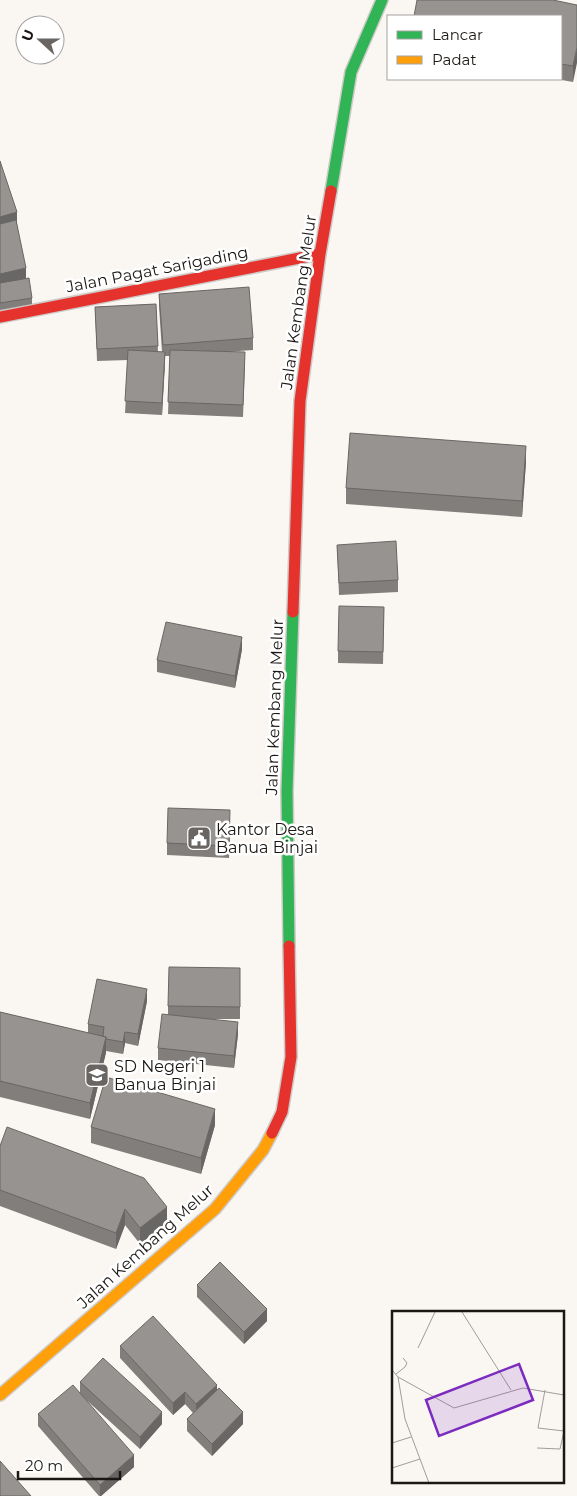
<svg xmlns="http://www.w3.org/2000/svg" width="577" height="1496" font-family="Montserrat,sans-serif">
<rect width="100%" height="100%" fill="#faf6f2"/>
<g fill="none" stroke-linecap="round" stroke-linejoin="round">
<g stroke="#cdcac7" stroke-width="14">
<path id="fast" d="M 331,191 L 351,72 L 382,0
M 289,946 L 287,791 L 293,612"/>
</g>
<g stroke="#cdcac7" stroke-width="14">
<path id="slow" d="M 0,1395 L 215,1209 L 263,1150 L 272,1133"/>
</g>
<g stroke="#cdcac7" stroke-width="14">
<path id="jam" d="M 0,317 L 320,254
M 293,612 L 300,401 L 320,254 L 331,191
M 272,1133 L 282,1112 L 291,1057 L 289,946"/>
</g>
<use href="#fast" stroke="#30b455" stroke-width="11"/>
<use href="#slow" stroke="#ff9f0a" stroke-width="11"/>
<use href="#jam" stroke="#e5322d" stroke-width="11"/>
</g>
<path fill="#817e7c" d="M 577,5 L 573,82 L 556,79 L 561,79 L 561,16 Z
M 0,161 L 17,224 L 26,278 L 32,298 L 32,304 L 0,310 Z
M 159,294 L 253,338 L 253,350 L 225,352 L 245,364 L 243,417 L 168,414 L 170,356 L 165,356 L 162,415 L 125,413 L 128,360 L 97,361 L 95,307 L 156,304 L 158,352 L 162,352 L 159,306 Z
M 526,462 L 522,517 L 346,504 L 346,488 Z
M 337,545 L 398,580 L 398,592 L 339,595 Z
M 384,607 L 383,664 L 338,663 L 338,651 Z
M 242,649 L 235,688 L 157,672 L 157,660 Z
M 230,821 L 229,858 L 167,855 L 167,843 Z
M 240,968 L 240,1019 L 208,1019 L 238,1034 L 234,1068 L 158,1060 L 158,1048 L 168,1014 L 168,1006 Z
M 147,1001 L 138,1046 L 125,1043 L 123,1054 L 106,1051 L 90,1119 L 0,1097 L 0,1012 L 88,1033 L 88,1024 Z
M 215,1125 L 201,1174 L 91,1143 L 91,1127 Z
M 0,1146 L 167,1223 L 140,1244 L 125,1225 L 116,1249 L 0,1206 Z
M 197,1285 L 267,1321 L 244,1344 L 197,1297 Z
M 120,1346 L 217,1389 L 243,1424 L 212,1456 L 187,1431 L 187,1419 L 193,1413 L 185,1404 L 173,1415 L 120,1358 Z
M 80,1382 L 162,1424 L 140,1449 L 82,1396 L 134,1467 L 101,1496 L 99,1496 L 38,1426 L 38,1414 L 80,1394 Z"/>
<path fill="#696765" d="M 577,47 L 577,63 L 573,82 L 573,66 Z
M 17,212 L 17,224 L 0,229 L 0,217 Z
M 26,268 L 26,280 L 0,286 L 0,274 Z
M 165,352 L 165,364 L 162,415 L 162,403 Z
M 526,446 L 526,462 L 522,517 L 522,501 Z
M 242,637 L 242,649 L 235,688 L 235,676 Z
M 230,810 L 230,821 L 229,858 L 229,846 Z
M 147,989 L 147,1001 L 138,1046 L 138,1034 Z
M 238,1022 L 238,1034 L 234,1068 L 234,1056 Z
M 125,1032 L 125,1043 L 123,1054 L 123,1042 Z
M 106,1037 L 106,1053 L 90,1119 L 90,1103 Z
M 215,1109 L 215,1125 L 201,1174 L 201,1158 Z
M 167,1207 L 167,1223 L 140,1244 L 140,1228 Z
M 125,1209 L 125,1225 L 116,1249 L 116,1233 Z
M 267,1309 L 267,1321 L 244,1344 L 244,1332 Z
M 217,1385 L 217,1397 L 196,1416 L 196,1404 Z
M 185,1392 L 185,1404 L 173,1415 L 173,1403 Z
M 162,1412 L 162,1424 L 140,1449 L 140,1437 Z
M 243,1412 L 243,1424 L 212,1456 L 212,1444 Z
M 134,1455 L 134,1467 L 101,1496 L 100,1496 L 100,1485 Z"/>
<path fill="#969390" stroke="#696765" d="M 417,0 L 553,0 L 577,5 L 577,47 L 573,66 L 561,64 L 561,16 L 414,16 Z
M 0,161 L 17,212 L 0,217 Z
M 16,220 L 26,268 L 0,274 L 0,224 Z
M 29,278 L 32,298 L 0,303 L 0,283 Z
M 249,287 L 253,338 L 163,345 L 159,294 Z
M 156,304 L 158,346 L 97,349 L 95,307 Z
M 128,350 L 165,352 L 162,403 L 125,401 Z
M 170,350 L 245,352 L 243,405 L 168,402 Z
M 350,433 L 526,446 L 522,501 L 346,488 Z
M 396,541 L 398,580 L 339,583 L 337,545 Z
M 339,606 L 384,607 L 383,652 L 338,651 Z
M 166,622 L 242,637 L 235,676 L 157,660 Z
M 168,808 L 230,810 L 229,846 L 167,843 Z
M 169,967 L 240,968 L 240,1007 L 168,1006 Z
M 97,979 L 147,989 L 138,1034 L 125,1032 L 123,1042 L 106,1039 L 106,1037 L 103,1036 L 104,1027 L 88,1024 Z
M 0,1012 L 106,1037 L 90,1103 L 0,1081 Z
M 162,1014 L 238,1022 L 234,1056 L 158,1048 Z
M 106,1077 L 215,1109 L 201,1158 L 91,1127 Z
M 7,1127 L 144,1178 L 167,1207 L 140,1228 L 125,1209 L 116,1233 L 0,1190 L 0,1146 Z
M 220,1262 L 267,1309 L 244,1332 L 197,1285 Z
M 153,1316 L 217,1385 L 196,1404 L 185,1392 L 173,1403 L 120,1346 Z
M 103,1358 L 162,1412 L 140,1437 L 80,1382 Z
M 73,1385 L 134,1455 L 100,1485 L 38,1414 Z
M 219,1388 L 243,1412 L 212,1444 L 187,1419 Z
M 0,1461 L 31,1496 L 0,1496 Z"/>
<defs>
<g id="civic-square" transform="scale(1.25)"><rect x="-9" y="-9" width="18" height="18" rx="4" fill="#686562" stroke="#fff"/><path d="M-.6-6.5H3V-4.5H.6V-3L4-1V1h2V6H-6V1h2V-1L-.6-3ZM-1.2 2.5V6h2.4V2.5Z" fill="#fff"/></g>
<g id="school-square" transform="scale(1.25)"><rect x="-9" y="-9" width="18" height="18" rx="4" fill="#686562" stroke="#fff"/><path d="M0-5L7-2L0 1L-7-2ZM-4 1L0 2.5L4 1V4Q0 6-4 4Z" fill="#fff"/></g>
</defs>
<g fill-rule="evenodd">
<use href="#civic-square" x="199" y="838"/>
<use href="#school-square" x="97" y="1075"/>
</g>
<g text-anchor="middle" stroke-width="5" stroke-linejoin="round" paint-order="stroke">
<g font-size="16" fill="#1a1714" stroke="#fff">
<text transform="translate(157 269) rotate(-11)" y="6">Jalan Pagat Sarigading</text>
<text transform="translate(298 302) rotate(-82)" y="6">Jalan Kembang Melur</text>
<text transform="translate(274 707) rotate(-88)" y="6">Jalan Kembang Melur</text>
<text transform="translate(145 1246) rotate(-42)" y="6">Jalan Kembang Melur</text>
</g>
<g font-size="16" fill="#1a1714" stroke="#fff" text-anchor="start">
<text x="216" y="835">Kantor Desa<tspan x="216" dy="18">Banua Binjai</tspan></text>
<text x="114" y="1072">SD Negeri 1<tspan x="114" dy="18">Banua Binjai</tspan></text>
</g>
</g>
<g transform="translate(392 1311)">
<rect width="172" height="172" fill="#faf6f2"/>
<path fill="none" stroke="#a09d99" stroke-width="1" d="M 70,1 L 119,79M 26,37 L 43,1M 0,59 L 6,66 L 13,108 L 37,172M 4,63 L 13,56 L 15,52 L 11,47M 6,66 L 62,97 L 131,77 L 172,84M 0,132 L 19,126M 145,137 L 168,138 L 172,120 L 146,117 L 153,79M 0,157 L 28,148"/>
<path fill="#7b2cbf" fill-opacity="0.15" stroke="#7b2cbf" stroke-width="2.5" d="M 127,53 L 141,89 L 47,125 L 34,89 Z"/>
<rect width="172" height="172" fill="none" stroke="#1a1714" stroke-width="2.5"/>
</g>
<rect x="387" y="15" width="175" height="65" fill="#ffffff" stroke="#a3a2a1"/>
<rect x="397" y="31" width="25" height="8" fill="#30b455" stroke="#a3a2a1"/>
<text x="432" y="40" font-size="15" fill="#1a1714">Lancar</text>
<rect x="397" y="56" width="25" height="8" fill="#ff9f0a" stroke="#a3a2a1"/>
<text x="432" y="65" font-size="15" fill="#1a1714">Padat</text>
<g transform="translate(40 40) rotate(291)"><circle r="24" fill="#ffffff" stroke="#a3a2a1"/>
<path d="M0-4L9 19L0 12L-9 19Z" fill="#686562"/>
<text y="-8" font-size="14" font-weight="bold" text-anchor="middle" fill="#1a1714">U</text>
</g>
<path d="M18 1471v8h102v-8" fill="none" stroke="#1a1714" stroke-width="2.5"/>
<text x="25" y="1471" font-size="15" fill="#1a1714" stroke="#ffffff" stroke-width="4" paint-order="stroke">20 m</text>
</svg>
